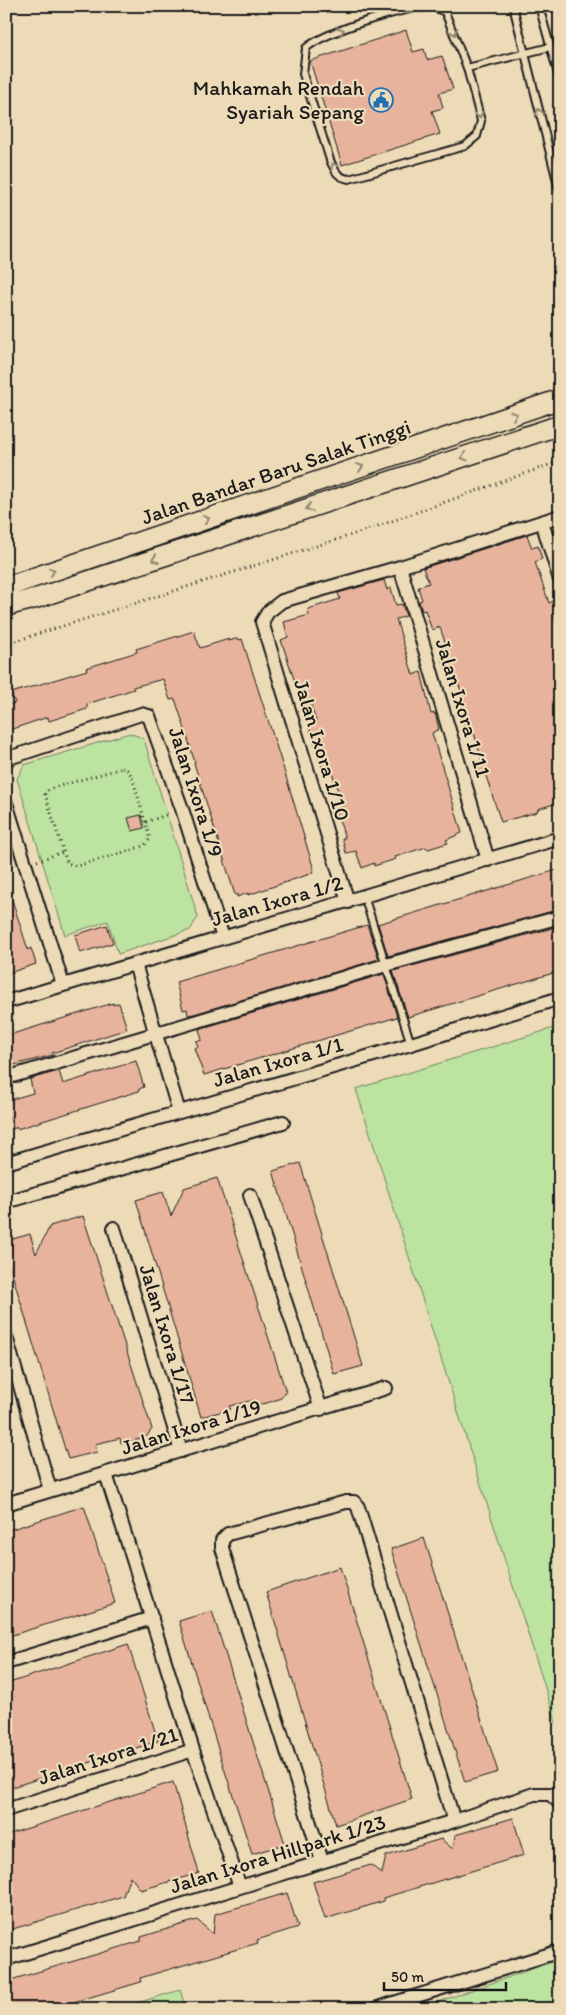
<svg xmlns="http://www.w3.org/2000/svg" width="566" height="2015" font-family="Itim,sans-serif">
<rect width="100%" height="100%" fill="#eddbb8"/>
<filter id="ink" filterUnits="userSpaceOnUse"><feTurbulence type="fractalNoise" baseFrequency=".02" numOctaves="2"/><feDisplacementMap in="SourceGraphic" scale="10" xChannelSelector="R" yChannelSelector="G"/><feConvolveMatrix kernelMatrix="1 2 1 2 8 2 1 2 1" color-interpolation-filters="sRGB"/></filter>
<g filter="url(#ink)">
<path fill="#bce4a0" stroke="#6c805e" d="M 130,733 L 144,739 L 198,917 L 190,930 L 118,954 L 108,921 L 65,935 L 17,779 L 24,765 Z
M 560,1026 L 560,1735 L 356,1089 Z
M 560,1959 L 560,2009 L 418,2009 Z
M 180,1990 L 186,2009 L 117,2009 Z"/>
<path fill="#e8b39c" stroke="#1c1c1c" d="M 406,30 L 413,52 L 424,49 L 427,60 L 442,56 L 453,89 L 439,93 L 443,108 L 432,111 L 440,134 L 342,165 L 310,61 Z
M 527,535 L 532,548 L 538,546 L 542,559 L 535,562 L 549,603 L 553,601 L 558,615 L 554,617 L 560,635 L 560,802 L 538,809 L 537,812 L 501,822 L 486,776 L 480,775 L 476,762 L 482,761 L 474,733 L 467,734 L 457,705 L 465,703 L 453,668 L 447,671 L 442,658 L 449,655 L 440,627 L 432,630 L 425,610 L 422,611 L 419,601 L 422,600 L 418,587 L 429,583 L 423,568 Z
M 384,580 L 387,590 L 391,588 L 396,605 L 402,604 L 406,616 L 396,619 L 413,675 L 421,672 L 431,714 L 435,713 L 439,729 L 432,733 L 462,833 L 446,840 L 448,843 L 428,849 L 426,847 L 395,857 L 396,859 L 374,866 L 374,863 L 362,868 L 356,851 L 346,853 L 342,838 L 345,838 L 336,810 L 343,807 L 330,766 L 322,767 L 309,726 L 317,724 L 307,694 L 300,697 L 281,640 L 288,637 L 284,622 L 309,615 L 308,609 L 340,599 L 338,593 Z
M 194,631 L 200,648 L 229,639 L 229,641 L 238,638 L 239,640 L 242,639 L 284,770 L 314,870 L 312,871 L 313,873 L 248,895 L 248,893 L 237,897 L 237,894 L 235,895 L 194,763 L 195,763 L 184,726 L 175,699 L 170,700 L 163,679 L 133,687 L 134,689 L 87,704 L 87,709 L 49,721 L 48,717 L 6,731 L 6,706 L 15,703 L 11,693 L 87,670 L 86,668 L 137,652 L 136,649 Z
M 141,815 L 144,828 L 132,831 L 128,818 Z
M 560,869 L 560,909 L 388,956 L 378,924 Z
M 9,890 L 28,950 L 31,948 L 36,964 L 6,974 L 6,891 Z
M 107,925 L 113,943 L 80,953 L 75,935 Z
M 367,925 L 379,959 L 194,1014 L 188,1015 L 187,1009 L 183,1010 L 176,982 Z
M 560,926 L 560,971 L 408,1017 L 393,971 Z
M 384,974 L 397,1017 L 204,1075 L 194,1048 L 198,1047 L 196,1041 L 202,1040 L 199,1029 Z
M 113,1003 L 113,1005 L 119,1003 L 127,1029 L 52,1053 L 53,1055 L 6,1067 L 6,1036 Z
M 136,1061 L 144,1087 L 139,1089 L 139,1091 L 17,1129 L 17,1127 L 13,1129 L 6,1108 L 6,1101 L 33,1093 L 30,1079 L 59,1071 L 63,1084 Z
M 300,1163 L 363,1366 L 334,1374 L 273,1171 Z
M 217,1178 L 286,1392 L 281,1398 L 267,1403 L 255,1405 L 254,1400 L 229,1406 L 231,1409 L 201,1417 L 136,1200 L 163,1192 L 171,1216 L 184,1188 Z
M 83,1216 L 152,1429 L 147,1436 L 133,1441 L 121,1443 L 120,1438 L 95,1444 L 97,1452 L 68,1459 L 17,1290 L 6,1253 L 6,1241 L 30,1234 L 36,1254 L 50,1226 Z
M 84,1506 L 115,1603 L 6,1637 L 6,1531 Z
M 424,1538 L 498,1772 L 465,1782 L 391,1549 Z
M 340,1567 L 412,1799 L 336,1825 L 266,1592 Z
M 212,1611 L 285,1844 L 252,1854 L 224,1768 L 179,1621 Z
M 128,1644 L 158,1741 L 6,1789 L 6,1684 Z
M 173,1782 L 199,1873 L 141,1890 L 130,1876 L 123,1896 L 6,1931 L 6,1835 Z
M 513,1818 L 524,1855 L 383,1898 L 384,1901 L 325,1919 L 313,1882 L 371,1865 L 382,1874 L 386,1856 L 441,1839 L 453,1849 L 455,1835 Z
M 287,1893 L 298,1927 L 257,1940 L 258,1943 L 140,1978 L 141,1982 L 50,2009 L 9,2009 L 6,1999 L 6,1973 L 14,1979 L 141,1941 L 141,1937 L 197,1920 L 213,1934 L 215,1914 Z"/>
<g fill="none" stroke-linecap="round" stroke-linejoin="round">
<g stroke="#1c1c1c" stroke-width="10">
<path id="service" d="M 427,6 C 398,10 328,30 306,48 L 303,74 L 330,160 C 335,171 337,177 349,179 L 465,146 L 477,136 L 481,121 L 467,68 L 445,12 L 431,6
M 513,6 L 560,193
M 539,6 L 560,81
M 467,68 L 550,47
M 364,896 L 411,1044"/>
</g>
<g stroke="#1c1c1c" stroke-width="16">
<path id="minor" d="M 542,522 L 560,580
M 400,567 L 488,860
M 6,759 L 141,714 L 149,716 L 182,809 L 223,938
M 6,803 L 63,985
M 348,902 L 262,622 L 268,612 L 282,601 L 400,567 L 560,516
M 135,964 L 179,1112
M 6,1002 L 560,838
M 6,1078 L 386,965 L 560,917
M 6,1163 L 411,1044 L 560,998
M 250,1195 L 321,1409
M 6,1202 L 283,1122
M 114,1228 L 181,1451
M 6,1337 L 50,1490
M 106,1474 L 193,1750 L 240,1887
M 6,1504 L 386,1388
M 6,1663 L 152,1618
M 6,1810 L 193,1750
M 322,1861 L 222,1548 L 222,1540 L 228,1534 L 346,1502 L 354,1502 L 358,1507 L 454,1821
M 6,1959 L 454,1821 L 534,1794 L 550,1794 L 560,1803
M 375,2009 L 560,1951"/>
</g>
<g stroke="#1c1c1c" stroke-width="22">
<path id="secondary" d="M 6,587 L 560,399
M 6,606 L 37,598 L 560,425"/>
</g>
<path stroke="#1c1c1c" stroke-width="3" stroke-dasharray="1 4" stroke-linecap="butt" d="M 6,644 L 364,531 L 560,461
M 122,768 L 127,770 L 132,776 L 150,839 L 144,846 L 77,866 L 67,863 L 45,794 L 49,789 Z
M 146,822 L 169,814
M 37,861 L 63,852"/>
<use href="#service" stroke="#eddbb8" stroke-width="6"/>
<use href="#minor" stroke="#eddbb8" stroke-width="12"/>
<use href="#secondary" stroke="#eddbb8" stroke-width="19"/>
</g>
<defs><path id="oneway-chevron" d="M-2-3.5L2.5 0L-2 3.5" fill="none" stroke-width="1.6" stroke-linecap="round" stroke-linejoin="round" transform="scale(1.25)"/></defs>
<g stroke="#8f8572">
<use href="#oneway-chevron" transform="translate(341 31) rotate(-18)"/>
<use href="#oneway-chevron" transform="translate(454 32) rotate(68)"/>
<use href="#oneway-chevron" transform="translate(539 112) rotate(-104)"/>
<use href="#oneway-chevron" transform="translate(479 115) rotate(79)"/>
<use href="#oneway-chevron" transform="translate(334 166) rotate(-116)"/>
<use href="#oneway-chevron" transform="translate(514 415) rotate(-19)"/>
<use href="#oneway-chevron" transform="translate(464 457) rotate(162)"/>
<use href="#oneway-chevron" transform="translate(360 467) rotate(-19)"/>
<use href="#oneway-chevron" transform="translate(309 508) rotate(162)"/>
<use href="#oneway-chevron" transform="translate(206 519) rotate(-19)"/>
<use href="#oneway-chevron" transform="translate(155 559) rotate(162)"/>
<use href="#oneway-chevron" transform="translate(52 571) rotate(-19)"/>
</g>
</g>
<defs>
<g id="civic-ring" transform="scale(1.25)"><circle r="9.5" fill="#eddbb8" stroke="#1f6fb2" stroke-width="1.5"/><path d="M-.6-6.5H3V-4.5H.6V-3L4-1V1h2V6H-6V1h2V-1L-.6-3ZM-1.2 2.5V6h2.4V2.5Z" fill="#1f6fb2"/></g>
</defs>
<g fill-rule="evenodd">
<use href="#civic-ring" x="381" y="100"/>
</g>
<g text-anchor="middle" stroke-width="4.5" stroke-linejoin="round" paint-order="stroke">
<g font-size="21" fill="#1c1c1c" stroke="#eddbb8" text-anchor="end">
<text x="364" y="95">Mahkamah Rendah<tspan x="364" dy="24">Syariah Sepang</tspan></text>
</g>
<g font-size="21" fill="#1c1c1c" stroke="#eddbb8">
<text transform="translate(276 472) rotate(-19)" y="7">Jalan Bandar Baru Salak Tinggi</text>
<text transform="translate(463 708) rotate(73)" y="7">Jalan Ixora 1/11</text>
<text transform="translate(322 750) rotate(73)" y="7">Jalan Ixora 1/10</text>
<text transform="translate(196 792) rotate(72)" y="7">Jalan Ixora 1/9</text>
<text transform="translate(277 901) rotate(-16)" y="7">Jalan Ixora 1/2</text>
<text transform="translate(278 1062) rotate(-16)" y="7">Jalan Ixora 1/1</text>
<text transform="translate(167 1334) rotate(73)" y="7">Jalan Ixora 1/17</text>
<text transform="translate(191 1427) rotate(-17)" y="7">Jalan Ixora 1/19</text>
<text transform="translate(108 1756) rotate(-18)" y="7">Jalan Ixora 1/21</text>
<text transform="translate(278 1854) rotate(-17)" y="7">Jalan Ixora Hillpark 1/23</text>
</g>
</g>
<rect width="566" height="2015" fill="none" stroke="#eddbb8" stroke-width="25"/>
<rect x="12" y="12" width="541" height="1990" fill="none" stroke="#1c1c1c" stroke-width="2" filter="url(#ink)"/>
<path d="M384 1982v8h122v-8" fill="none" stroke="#1c1c1c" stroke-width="2.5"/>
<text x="391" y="1982" font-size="15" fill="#1c1c1c" stroke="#eddbb8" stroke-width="4" paint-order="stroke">50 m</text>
</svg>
